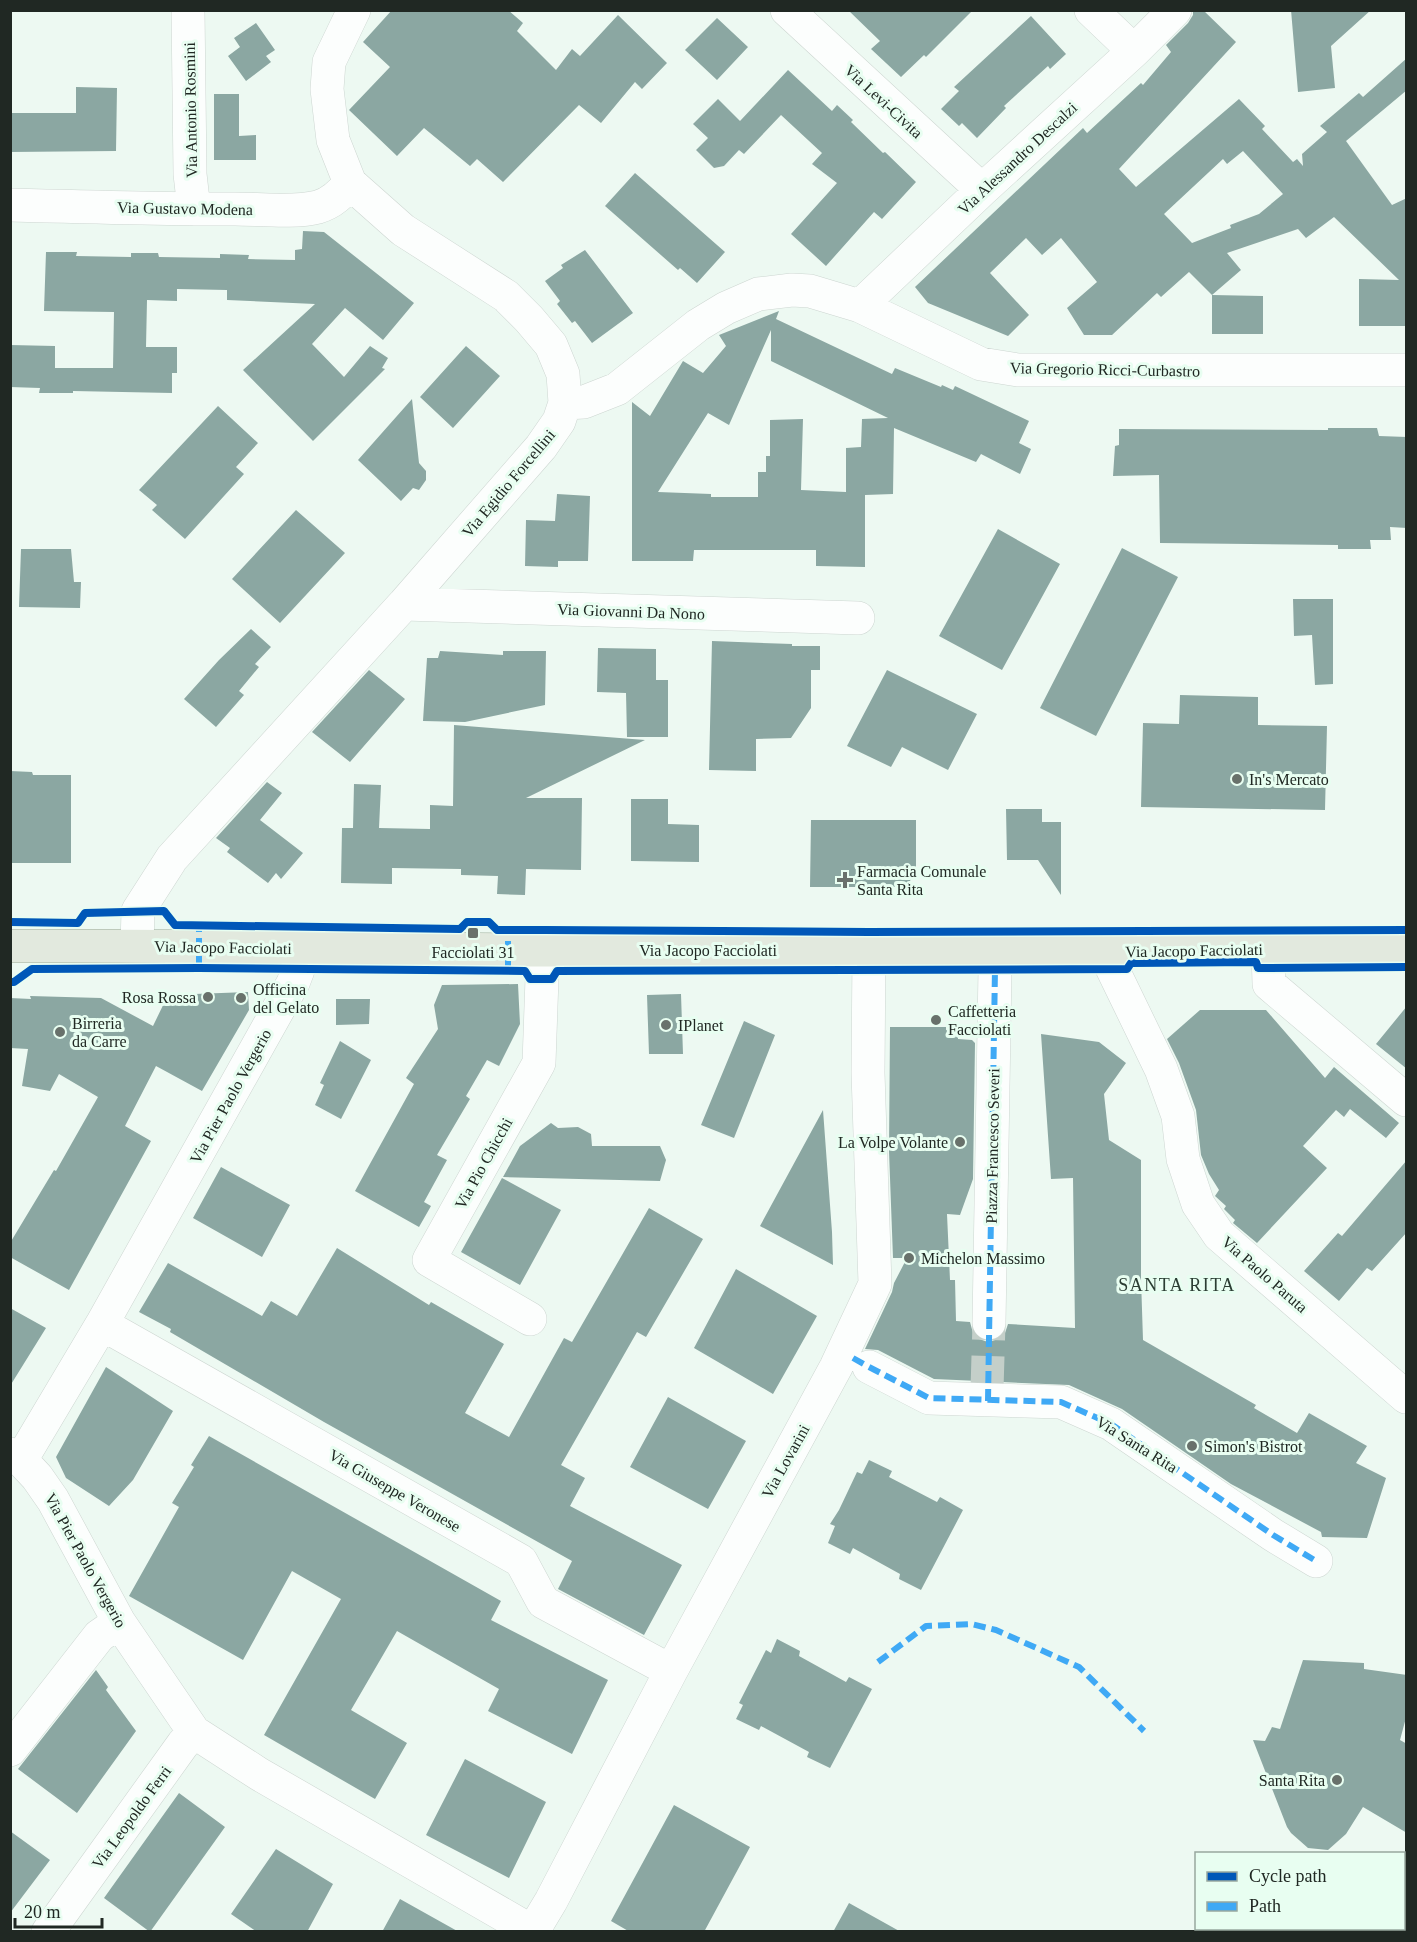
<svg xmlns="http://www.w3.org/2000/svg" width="1417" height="1942" font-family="Georgia,serif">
<rect width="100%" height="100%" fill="#edf9f2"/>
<path fill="#8ba7a2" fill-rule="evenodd" d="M 392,10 L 508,10 L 523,23 L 517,31 L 556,70 L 572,49 L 580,56 L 618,15 L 667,63 L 642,89 L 635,82 L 601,123 L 579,105 L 503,182 L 477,159 L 470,166 L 424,128 L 397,156 L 349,110 L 390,67 L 363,42 Z
M 848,10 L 973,10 L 926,57 L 924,55 L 901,77 L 871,49 L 880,41 Z
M 1193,10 L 1203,10 L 1236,42 L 1119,169 L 1136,187 L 1239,99 L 1265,126 L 1262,129 L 1293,162 L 1297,159 L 1303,166 L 1302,154 L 1327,132 L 1320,126 L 1359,93 L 1363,97 L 1407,58 L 1407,90 L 1346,141 L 1392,205 L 1407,198 L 1407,326 L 1359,326 L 1359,279 L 1399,280 L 1334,217 L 1306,238 L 1298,229 L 1227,253 L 1241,270 L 1212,295 L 1189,272 L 1161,297 L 1157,293 L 1112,335 L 1084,335 L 1067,308 L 1097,282 L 1061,238 L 1042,255 L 1026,238 L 990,273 L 1029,315 L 1008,336 L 928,303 L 915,287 L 1083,128 L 1087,133 L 1141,83 L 1143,85 L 1171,52 L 1166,45 L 1188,23 L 1193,15 ZM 1243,151 L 1283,194 L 1259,214 L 1230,225 L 1231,228 L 1192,243 L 1164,214 L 1223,159 L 1227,164 Z
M 1291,10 L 1371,10 L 1331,46 L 1335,88 L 1298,92 Z
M 1031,16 L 1066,54 L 1050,69 L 1048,66 L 1004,106 L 1006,108 L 977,138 L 962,123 L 959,126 L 941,109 L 959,91 L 954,87 Z
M 717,18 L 748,47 L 717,80 L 685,50 Z
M 256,23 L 275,50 L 266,56 L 271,62 L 246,81 L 228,56 L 240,47 L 234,38 Z
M 788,70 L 832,111 L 837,105 L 853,120 L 851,122 L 883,153 L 885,152 L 916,182 L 882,219 L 874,212 L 826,266 L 791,234 L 837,183 L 812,164 L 822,153 L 781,115 L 744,154 L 739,150 L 724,166 L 714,168 L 696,150 L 708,138 L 693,124 L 718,99 L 740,121 Z
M 76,87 L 117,88 L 116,151 L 10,152 L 10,113 L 76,113 Z
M 214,94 L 239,94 L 239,136 L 256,135 L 256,160 L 214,160 Z
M 635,173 L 725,252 L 697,283 L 680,268 L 678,270 L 605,206 Z
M 303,231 L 324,232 L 414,303 L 383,340 L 345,308 L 312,344 L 344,377 L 370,346 L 388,358 L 382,368 L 385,369 L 313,441 L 243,370 L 315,304 L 227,300 L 227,290 L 177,289 L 177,301 L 147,300 L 146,347 L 177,347 L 177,373 L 172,373 L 172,393 L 73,391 L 73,393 L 39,393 L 40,388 L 10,387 L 10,345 L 55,346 L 55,368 L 113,368 L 114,312 L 44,311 L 46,252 L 77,252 L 76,256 L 131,257 L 131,253 L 158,253 L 159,257 L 220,258 L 220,254 L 249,255 L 248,259 L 295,260 L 295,250 L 302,249 Z
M 585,250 L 633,313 L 592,343 L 575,321 L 572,323 L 557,304 L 560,301 L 545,281 L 563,268 L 561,265 Z
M 1212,295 L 1263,296 L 1263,334 L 1212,334 Z
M 779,311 L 776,319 L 892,374 L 895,368 L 941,387 L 942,385 L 953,390 L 955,386 L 1029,421 L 1019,443 L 1031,449 L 1020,474 L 981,454 L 976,462 L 894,428 L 893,494 L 865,495 L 865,567 L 816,566 L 816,550 L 694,550 L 693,561 L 632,561 L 632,402 L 650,416 L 683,361 L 703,373 L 726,346 L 719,335 ZM 771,330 L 771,361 L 888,418 L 862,419 L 861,447 L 846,448 L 846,492 L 801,490 L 803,419 L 770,420 L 770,456 L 766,456 L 766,472 L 758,472 L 758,497 L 711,497 L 711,494 L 658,492 L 708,413 L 729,425 Z
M 466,346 L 500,376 L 453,428 L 420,397 Z
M 412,399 L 419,463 L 426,471 L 426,480 L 419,490 L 413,488 L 401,501 L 358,460 Z
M 218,406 L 258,443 L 236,467 L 244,474 L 185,539 L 152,510 L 157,505 L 139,490 Z
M 1328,428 L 1377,428 L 1379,436 L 1407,437 L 1407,528 L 1390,527 L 1391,540 L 1370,540 L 1371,549 L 1338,549 L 1338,545 L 1160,543 L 1159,475 L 1113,476 L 1115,446 L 1119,445 L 1119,429 L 1328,430 Z
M 557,494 L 590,496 L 588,561 L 558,561 L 558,567 L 525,566 L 526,520 L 555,521 Z
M 296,510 L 345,553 L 280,623 L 232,579 Z
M 998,529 L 1060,564 L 1002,670 L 939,636 Z
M 1122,548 L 1178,577 L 1096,736 L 1040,708 Z
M 21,549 L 71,549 L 74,582 L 81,582 L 80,608 L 19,607 Z
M 1293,599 L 1333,599 L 1333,684 L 1315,685 L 1312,635 L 1294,636 Z
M 251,629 L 271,647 L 255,664 L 259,667 L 239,691 L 244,695 L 216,727 L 184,699 L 219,660 Z
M 712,641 L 792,644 L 792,646 L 820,646 L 820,670 L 811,670 L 811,708 L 791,738 L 756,739 L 756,771 L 709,770 Z
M 598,648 L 656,649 L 656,680 L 668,680 L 668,737 L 627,737 L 626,693 L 597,692 Z
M 440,651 L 503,655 L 503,651 L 546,651 L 545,705 L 465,722 L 423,721 L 427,658 L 438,658 Z
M 369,670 L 405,699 L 350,762 L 312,732 Z
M 887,670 L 977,714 L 948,770 L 902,747 L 891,767 L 847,746 Z
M 1180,695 L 1258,697 L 1258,725 L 1327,726 L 1325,810 L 1141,807 L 1143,723 L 1179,724 Z
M 454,725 L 645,740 L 526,798 L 582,798 L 581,870 L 526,869 L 525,895 L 497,894 L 498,876 L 461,875 L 461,869 L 392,868 L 392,884 L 341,883 L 342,828 L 353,828 L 354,784 L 381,785 L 379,828 L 430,829 L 430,805 L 453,806 Z
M 10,771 L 32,772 L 33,775 L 71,775 L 71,863 L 10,863 Z
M 267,782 L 282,793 L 260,820 L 303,853 L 281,879 L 276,873 L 268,883 L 227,852 L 230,848 L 216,838 Z
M 631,799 L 668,799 L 668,824 L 699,825 L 699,862 L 631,861 Z
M 1006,809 L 1042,809 L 1042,822 L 1061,822 L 1061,895 L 1038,860 L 1007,860 Z
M 811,820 L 916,820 L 916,869 L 907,887 L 810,887 Z
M 518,984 L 520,1024 L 499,1066 L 487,1060 L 466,1096 L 470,1099 L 437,1155 L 447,1160 L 424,1202 L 431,1206 L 419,1227 L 355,1191 L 414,1084 L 406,1078 L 438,1029 L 434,1005 L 442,985 Z
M 248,992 L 249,1010 L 202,1091 L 156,1066 L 125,1126 L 151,1141 L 69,1290 L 10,1257 L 10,1243 L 54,1170 L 56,1171 L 98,1097 L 59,1074 L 50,1091 L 22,1086 L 28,1049 L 10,1048 L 10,998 L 31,999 L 30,996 L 101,998 L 153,1026 L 168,995 Z
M 681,994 L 683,1054 L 649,1054 L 647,995 Z
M 336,999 L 370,999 L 369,1024 L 336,1025 Z
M 1407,1006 L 1407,1069 L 1376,1044 Z
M 1200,1010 L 1266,1010 L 1325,1078 L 1334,1067 L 1399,1123 L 1386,1138 L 1350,1109 L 1344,1117 L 1336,1110 L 1303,1146 L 1327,1168 L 1257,1243 L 1233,1223 L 1235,1220 L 1224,1209 L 1226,1206 L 1215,1196 L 1219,1190 L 1209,1174 L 1201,1155 L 1196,1110 L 1179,1063 L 1167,1039 Z
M 744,1021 L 775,1035 L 734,1138 L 701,1125 Z
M 890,1027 L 946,1027 L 946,1030 L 958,1029 L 958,1039 L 972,1040 L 975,1043 L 973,1179 L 960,1215 L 947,1214 L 950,1280 L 955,1280 L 956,1321 L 970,1322 L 973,1333 L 979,1339 L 988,1342 L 999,1339 L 1005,1333 L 1008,1324 L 1075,1328 L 1073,1178 L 1051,1179 L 1041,1034 L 1099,1042 L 1126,1063 L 1104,1094 L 1109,1140 L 1141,1160 L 1141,1279 L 1143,1340 L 1256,1405 L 1254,1408 L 1297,1433 L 1309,1413 L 1367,1446 L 1356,1463 L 1386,1478 L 1367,1538 L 1322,1537 L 1321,1532 L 1231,1484 L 1122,1409 L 1069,1385 L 934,1379 L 878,1350 L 865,1349 L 892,1292 L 894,1283 L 907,1258 L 893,1258 L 889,1151 Z
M 340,1041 L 371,1060 L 341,1119 L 315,1105 L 324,1085 L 320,1083 Z
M 823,1110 L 832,1232 L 833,1265 L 760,1226 Z
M 551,1123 L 558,1128 L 578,1127 L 591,1134 L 592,1146 L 660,1146 L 666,1160 L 660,1181 L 503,1177 L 520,1146 Z
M 1407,1160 L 1407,1232 L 1372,1271 L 1367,1268 L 1339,1301 L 1304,1271 L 1338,1233 L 1342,1236 Z
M 221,1167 L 290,1205 L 262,1257 L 193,1218 Z
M 502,1178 L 561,1210 L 520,1285 L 461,1252 Z
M 649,1208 L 703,1239 L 646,1337 L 637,1332 L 561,1465 L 585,1478 L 570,1506 L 682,1565 L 644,1635 L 558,1589 L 572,1561 L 324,1422 L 170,1332 L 171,1329 L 139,1312 L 168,1263 L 262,1316 L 271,1301 L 297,1316 L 337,1248 L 429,1305 L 431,1302 L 504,1344 L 465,1413 L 509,1437 L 564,1338 L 572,1342 Z
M 736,1269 L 817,1316 L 773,1394 L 694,1348 Z
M 10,1308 L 46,1328 L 10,1386 Z
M 106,1367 L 173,1411 L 133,1480 L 109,1506 L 66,1478 L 56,1457 Z
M 668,1397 L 746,1441 L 708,1509 L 630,1467 Z
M 209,1436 L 501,1601 L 491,1620 L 608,1680 L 572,1754 L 488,1711 L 499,1689 L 397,1631 L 351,1710 L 407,1743 L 375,1799 L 264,1735 L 341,1599 L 292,1571 L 243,1660 L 129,1596 L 179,1507 L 172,1503 L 194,1467 L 191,1465 Z
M 869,1460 L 892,1471 L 889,1477 L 937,1502 L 940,1497 L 963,1510 L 921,1590 L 899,1579 L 900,1574 L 853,1548 L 850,1554 L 828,1543 L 835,1526 L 830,1524 L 839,1510 L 857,1472 L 862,1474 Z
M 777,1639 L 800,1651 L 799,1656 L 846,1682 L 849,1677 L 872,1689 L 830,1768 L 807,1757 L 809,1752 L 761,1726 L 759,1730 L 736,1719 L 743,1705 L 739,1703 L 766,1650 L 771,1653 Z
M 1303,1660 L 1364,1663 L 1364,1669 L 1407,1675 L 1407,1714 L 1400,1740 L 1407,1744 L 1407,1833 L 1363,1807 L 1346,1834 L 1328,1850 L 1308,1848 L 1291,1833 L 1287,1827 L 1253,1740 L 1265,1741 L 1272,1727 L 1280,1729 Z
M 96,1670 L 108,1687 L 106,1690 L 136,1731 L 77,1813 L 18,1769 Z
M 465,1759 L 546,1802 L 509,1878 L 426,1835 Z
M 179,1793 L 225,1827 L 150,1932 L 104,1898 Z
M 674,1805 L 750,1847 L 704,1932 L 630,1932 L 611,1921 Z
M 10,1831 L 50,1860 L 10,1913 Z
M 276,1849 L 333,1884 L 307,1932 L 257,1932 L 231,1914 Z
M 400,1899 L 459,1932 L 382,1932 Z
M 849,1903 L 901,1932 L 833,1932 Z"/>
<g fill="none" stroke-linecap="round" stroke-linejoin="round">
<path stroke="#c4cfc9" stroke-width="33" stroke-dasharray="33 16" stroke-linecap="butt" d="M 987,1389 L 989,1323"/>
<g stroke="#cdd6d1" stroke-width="34">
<path id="minor" d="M 188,10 L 190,174 L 194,209
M 787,10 L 982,190
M 1091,10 L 1134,51
M 10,205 C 85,207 160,209 235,209 C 258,209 296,213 318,207 C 332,203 341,194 350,183
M 860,306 L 982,190 L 1134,51 L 1175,10
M 565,403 L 584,402 L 617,389 L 698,325 L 726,308 L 758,294 L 792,290 L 810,291 L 860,306 L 981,364 L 1018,370 L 1406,370
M 404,604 L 858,618
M 137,945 L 138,911 L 172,858 L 404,604 L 541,447 L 559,421 L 565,403 L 563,374 L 551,345 L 529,319 L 506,296 L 403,230 L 350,183 L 333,140 L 327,89 L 329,62 L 354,10
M 1268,949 L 1269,984 L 1406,1100
M 1113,951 L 1112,968 L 1161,1069 L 1178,1116 L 1183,1159 L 1198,1204 L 1219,1235 L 1406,1397
M 530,1319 L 429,1260 L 539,1063 L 543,950
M 989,1323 L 995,969
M 102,1324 L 521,1561 L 543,1602 L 671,1671
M 869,1367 L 929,1398 L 1061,1402 L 1111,1424 L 1273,1535 L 1316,1561
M 10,1454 L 21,1460 L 37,1477 L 53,1500 L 119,1622 L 194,1732 L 259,1774 L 533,1932
M 21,1460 L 102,1324 L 293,983 L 298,970 L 298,948
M 10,1750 L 99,1636 L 119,1622
M 533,1931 L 551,1901 L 671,1671 L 836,1367 L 875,1284 L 868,1073 L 869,950
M 48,1932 L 183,1744 L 194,1732"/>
</g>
<g stroke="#9ead9a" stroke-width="34">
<path id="major" d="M 10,946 C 188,945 366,949 544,950 C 831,951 1119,950 1406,948"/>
</g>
<use href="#minor" stroke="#fcfefd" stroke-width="33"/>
<use href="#major" stroke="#e2e9de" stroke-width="33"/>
<path stroke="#3fa9f5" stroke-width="6" stroke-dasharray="12 6" stroke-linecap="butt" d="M 199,968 L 199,925
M 508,971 L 508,930
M 853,1358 L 867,1366
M 869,1367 L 929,1398 L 1061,1402 L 1111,1424 L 1273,1535 L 1316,1561
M 988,1401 L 995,969
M 878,1662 L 926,1626 L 971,1624 L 996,1630 L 1079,1667 L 1144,1731"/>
<g stroke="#e8fef1" stroke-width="11">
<path id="cycleway" d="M 10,922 L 78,923 L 85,913 L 164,911 L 175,925 L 460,929 L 467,922 L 489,922 L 497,930 L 546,930 L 869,932 L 1406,930
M 10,982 L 14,982 L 32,969 L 199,968 L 525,971 L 530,979 L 552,979 L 557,971 L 1127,969 L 1131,963 L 1256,962 L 1258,968 L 1406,967"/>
</g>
<use href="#cycleway" stroke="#0057b8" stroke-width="8"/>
</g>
<g fill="#68716b" stroke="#e8fef1" stroke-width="2">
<circle cx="1237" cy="779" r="6"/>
<path d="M842 871h6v6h6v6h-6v6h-6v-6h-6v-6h6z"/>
<rect x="467" y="927" width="12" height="12" rx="3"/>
<circle cx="208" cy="997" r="6"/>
<circle cx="241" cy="998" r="6"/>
<circle cx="936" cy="1020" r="6"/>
<circle cx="666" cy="1025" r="6"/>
<circle cx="60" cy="1032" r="6"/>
<circle cx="960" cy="1142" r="6"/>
<circle cx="909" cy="1258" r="6"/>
<circle cx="1192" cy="1446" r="6"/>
<circle cx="1337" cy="1780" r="6"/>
</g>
<g text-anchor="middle" stroke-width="6" stroke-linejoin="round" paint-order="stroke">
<g font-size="16" fill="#202823" stroke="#e8fef1">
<text transform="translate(884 101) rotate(43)" y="6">Via Levi-Civita</text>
<text transform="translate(190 110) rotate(-91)" y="6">Via Antonio Rosmini</text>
<text transform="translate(1017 158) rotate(-43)" y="6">Via Alessandro Descalzi</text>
<text transform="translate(185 208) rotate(1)" y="6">Via Gustavo Modena</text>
<text transform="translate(1105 369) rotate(1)" y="6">Via Gregorio Ricci-Curbastro</text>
<text transform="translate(508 483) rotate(-50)" y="6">Via Egidio Forcellini</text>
<text transform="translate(631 611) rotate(2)" y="6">Via Giovanni Da Nono</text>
<text transform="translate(223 947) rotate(1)" y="6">Via Jacopo Facciolati</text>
<text x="708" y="956">Via Jacopo Facciolati</text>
<text transform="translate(1194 950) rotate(-1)" y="6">Via Jacopo Facciolati</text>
<text transform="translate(230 1096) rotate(-61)" y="6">Via Pier Paolo Vergerio</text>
<text transform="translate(992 1146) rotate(-89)" y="6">Piazza Francesco Severi</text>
<text transform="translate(483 1163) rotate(-61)" y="6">Via Pio Chicchi</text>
<text transform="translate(1265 1274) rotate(41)" y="6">Via Paolo Paruta</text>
<text transform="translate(1137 1444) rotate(32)" y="6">Via Santa Rita</text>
<text transform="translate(785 1461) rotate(-61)" y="6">Via Lovarini</text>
<text transform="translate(395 1490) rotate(30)" y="6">Via Giuseppe Veronese</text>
<text transform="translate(86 1560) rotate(61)" y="6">Via Pier Paolo Vergerio</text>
<text transform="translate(131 1817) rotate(-54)" y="6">Via Leopoldo Ferri</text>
</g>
<g font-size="16" fill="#202823" stroke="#e8fef1" text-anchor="start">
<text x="1249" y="785">In's Mercato</text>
<text x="857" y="877">Farmacia Comunale<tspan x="857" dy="18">Santa Rita</tspan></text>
<text x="473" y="958" text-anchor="middle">Facciolati 31</text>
<text x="253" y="995">Officina<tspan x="253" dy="18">del Gelato</tspan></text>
<text x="196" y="1003" text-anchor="end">Rosa Rossa</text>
<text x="948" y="1017">Caffetteria<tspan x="948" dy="18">Facciolati</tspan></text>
<text x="72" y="1029">Birreria<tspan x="72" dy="18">da Carre</tspan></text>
<text x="678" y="1031">IPlanet</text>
<text x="948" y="1148" text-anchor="end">La Volpe Volante</text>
<text x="921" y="1264">Michelon Massimo</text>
<text x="1204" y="1452">Simon's Bistrot</text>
<text x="1325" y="1786" text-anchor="end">Santa Rita</text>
</g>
<g font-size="18" letter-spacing="1.5" fill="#2b3d33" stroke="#e8fef1">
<text x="1177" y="1291">SANTA RITA</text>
</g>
</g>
<rect width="1417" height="1942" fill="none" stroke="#202823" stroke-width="24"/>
<rect x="1195" y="1852" width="210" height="78" fill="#e8fef1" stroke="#98a89f" stroke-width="1.5"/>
<rect x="1207" y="1872" width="30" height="9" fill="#0057b8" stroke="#98a89f" stroke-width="1.5"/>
<text x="1249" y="1882" font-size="18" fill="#202823">Cycle path</text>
<rect x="1207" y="1902" width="30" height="9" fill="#3fa9f5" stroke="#98a89f" stroke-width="1.5"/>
<text x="1249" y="1912" font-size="18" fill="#202823">Path</text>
<path d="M15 1918v9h87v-9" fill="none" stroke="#202823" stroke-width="3"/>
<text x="24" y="1918" font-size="18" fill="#202823" stroke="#e8fef1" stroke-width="4.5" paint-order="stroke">20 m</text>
</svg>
